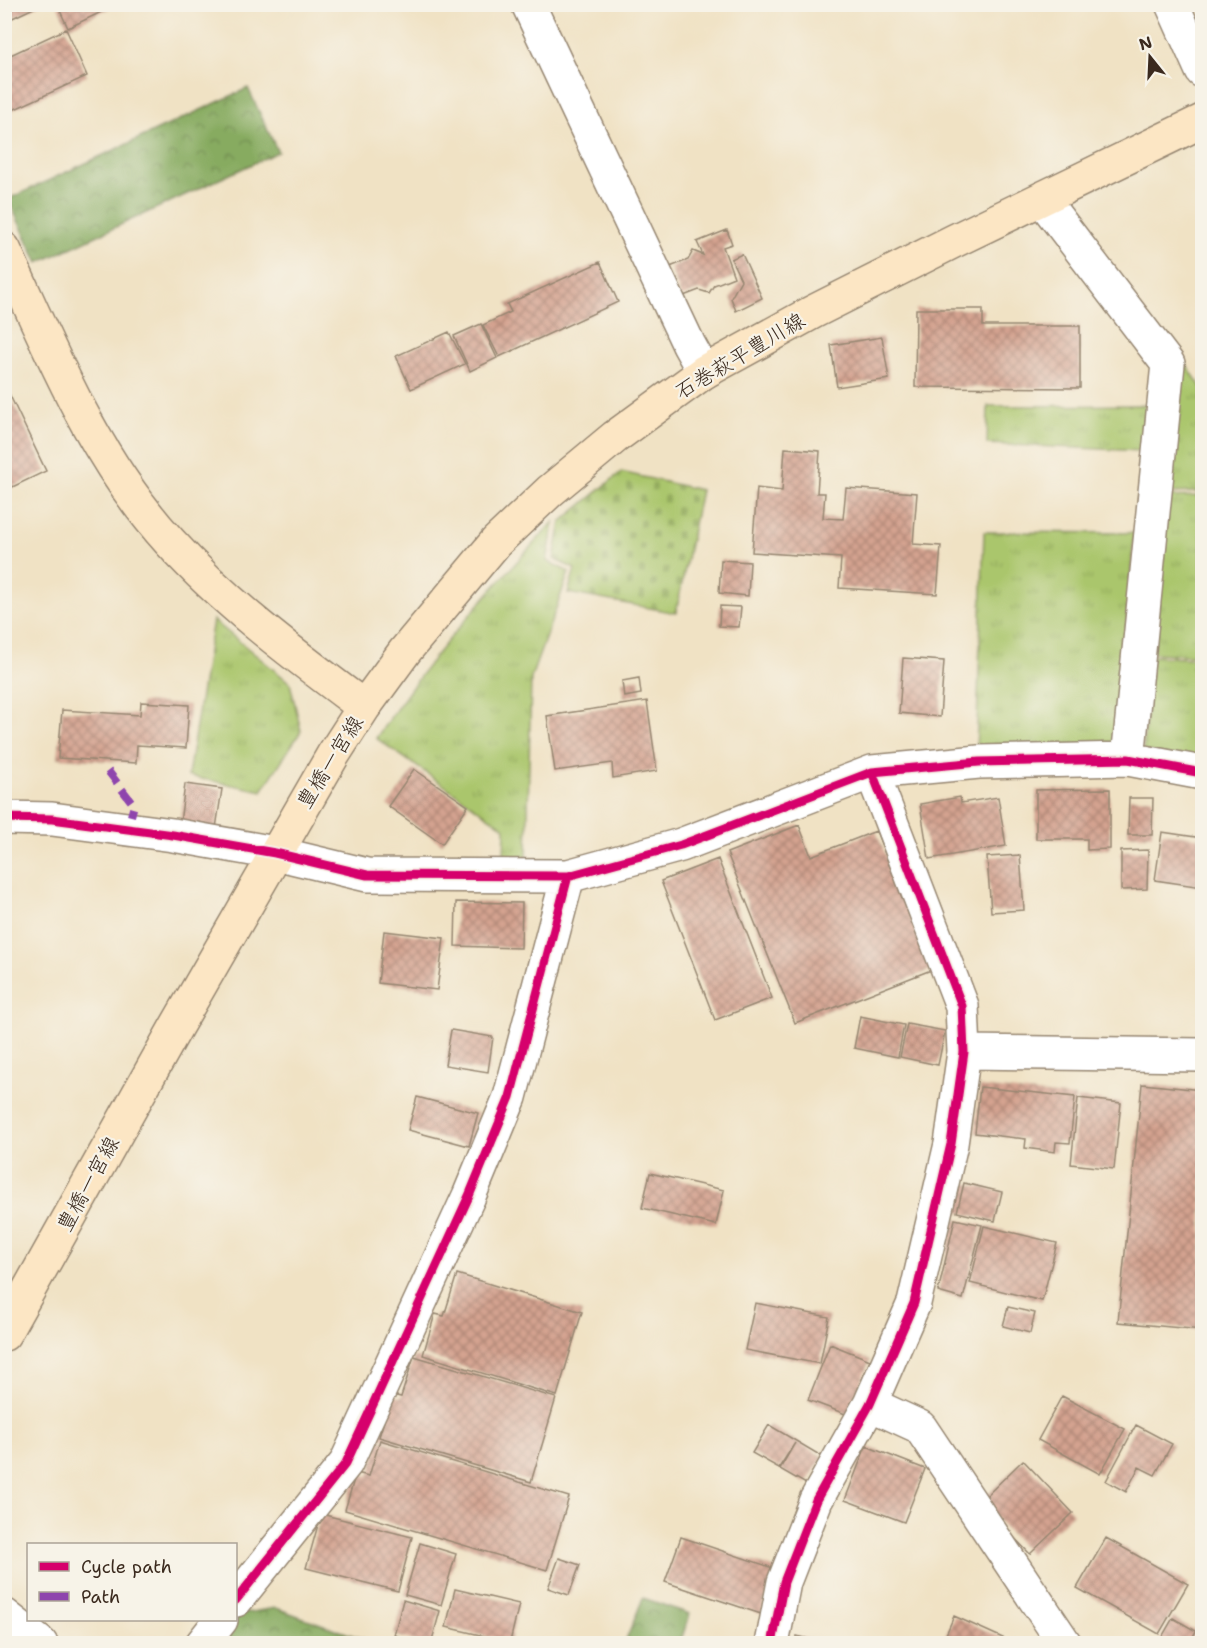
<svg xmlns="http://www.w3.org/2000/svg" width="1207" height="1648" font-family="'Shantell Sans','Klee One',sans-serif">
<defs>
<pattern id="grass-tufts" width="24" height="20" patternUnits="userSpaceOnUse" patternTransform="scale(1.5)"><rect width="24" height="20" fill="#aac66c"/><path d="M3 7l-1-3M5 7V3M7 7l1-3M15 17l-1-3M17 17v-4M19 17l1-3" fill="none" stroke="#93aa5d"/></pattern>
<pattern id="forest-crowns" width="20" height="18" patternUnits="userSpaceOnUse" patternTransform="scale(1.5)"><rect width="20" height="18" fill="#87ab60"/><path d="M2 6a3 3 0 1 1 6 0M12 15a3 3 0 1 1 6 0" fill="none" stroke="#708b4f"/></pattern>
<pattern id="cemetery-stones" width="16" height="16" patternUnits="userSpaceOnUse" patternTransform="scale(1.5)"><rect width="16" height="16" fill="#aac66c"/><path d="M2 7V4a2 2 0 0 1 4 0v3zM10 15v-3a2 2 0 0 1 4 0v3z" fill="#93aa5d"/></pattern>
<pattern id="building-cross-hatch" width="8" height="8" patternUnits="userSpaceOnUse" patternTransform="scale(1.5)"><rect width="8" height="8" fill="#d4a390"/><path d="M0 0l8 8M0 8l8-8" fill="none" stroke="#ad8575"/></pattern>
</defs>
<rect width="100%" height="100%" fill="#f7f3e8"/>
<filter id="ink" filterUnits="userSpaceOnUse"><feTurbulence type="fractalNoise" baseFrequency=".0167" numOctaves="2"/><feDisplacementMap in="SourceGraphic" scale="12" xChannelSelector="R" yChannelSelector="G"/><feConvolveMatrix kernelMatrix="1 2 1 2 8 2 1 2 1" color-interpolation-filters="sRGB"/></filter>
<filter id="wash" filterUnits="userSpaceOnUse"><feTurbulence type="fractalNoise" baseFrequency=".008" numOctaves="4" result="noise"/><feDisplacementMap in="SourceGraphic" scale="24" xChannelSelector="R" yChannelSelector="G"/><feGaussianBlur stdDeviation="1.35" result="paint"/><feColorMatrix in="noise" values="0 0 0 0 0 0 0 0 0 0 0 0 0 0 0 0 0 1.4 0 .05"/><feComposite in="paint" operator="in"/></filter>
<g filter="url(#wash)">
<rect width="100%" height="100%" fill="#f0e2c4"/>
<path fill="url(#grass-tufts)" stroke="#727845" stroke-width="1.5" d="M 1183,360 L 1202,388 L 1202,492 L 1168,493 Z
M 1147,405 L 1143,451 L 987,444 L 988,406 Z
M 1202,496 L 1202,656 L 1153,653 L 1168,497 Z
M 554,522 L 547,561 L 569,572 L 531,678 L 527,857 L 504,857 L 505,828 L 376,738 C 396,710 416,680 438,653 C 475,607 514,564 554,522 Z
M 984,532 L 1134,533 L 1117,748 L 976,752 Z
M 213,620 L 290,683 L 301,731 L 262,791 L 188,776 Z
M 1152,656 L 1202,659 L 1202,762 L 1143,751 Z"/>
<path fill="url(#forest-crowns)" stroke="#616a3f" stroke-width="1.5" d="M 248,88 L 278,152 L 38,263 L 8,199 Z
M 643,1598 L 690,1614 L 680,1643 L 625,1643 Z
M 276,1608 L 374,1643 L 216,1644 L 239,1614 Z"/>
<path fill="url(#cemetery-stones)" stroke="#727845" stroke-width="1.5" d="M 621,472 L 701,490 L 676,613 L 568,593 L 575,569 L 554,559 L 561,522 Z"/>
<g id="blocks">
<path fill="url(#building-cross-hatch)" d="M 4,4 L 42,4 L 4,22 Z
M 57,4 L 118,4 L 68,28 Z
M 66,29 L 87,76 L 4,114 L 4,58 Z
M 727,230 L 732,244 L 723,247 L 734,277 L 714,285 L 709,293 L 699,290 L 681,297 L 670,267 L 688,260 L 693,251 L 703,255 L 697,242 Z
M 742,254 L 762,298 L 736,311 L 731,298 L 741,280 L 731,259 Z
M 600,262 L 618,302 L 499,357 L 483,325 L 511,312 L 507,304 Z
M 916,309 L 983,309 L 983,326 L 1080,326 L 1080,388 L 915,387 Z
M 481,324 L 497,358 L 470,371 L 454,336 Z
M 449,332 L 465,364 L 411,389 L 396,356 Z
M 882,337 L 889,379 L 837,387 L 831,345 Z
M 4,383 L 46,471 L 4,491 Z
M 785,448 L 820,451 L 817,493 L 825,493 L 823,518 L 843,519 L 846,488 L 917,493 L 913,544 L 941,546 L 937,594 L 839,588 L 841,558 L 752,552 L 757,488 L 782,491 Z
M 721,560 L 750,562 L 748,596 L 719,593 Z
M 720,606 L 741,607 L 739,627 L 719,626 Z
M 903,658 L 944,661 L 940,717 L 899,713 Z
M 639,678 L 641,694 L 624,697 L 622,681 Z
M 647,701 L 657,771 L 613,778 L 612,763 L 555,771 L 547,716 Z
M 141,702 L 189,705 L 186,748 L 137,745 L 136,763 L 58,758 L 62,710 L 140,715 Z
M 414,769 L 468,806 L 442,844 L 388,806 Z
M 185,784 L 222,789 L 216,828 L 180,823 Z
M 1110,789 L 1110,849 L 1087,850 L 1087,839 L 1036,839 L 1036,790 Z
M 960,797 L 961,803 L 998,797 L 1006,846 L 929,859 L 920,804 Z
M 1129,798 L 1153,798 L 1152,835 L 1128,835 Z
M 799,825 L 811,856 L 876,831 L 931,970 L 795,1023 L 727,853 Z
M 1162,832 L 1202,838 L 1202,887 L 1155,880 Z
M 1148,850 L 1147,889 L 1121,890 L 1121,851 Z
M 1020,855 L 1024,910 L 991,912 L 987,857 Z
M 718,859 L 772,998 L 715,1020 L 661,881 Z
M 456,902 L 522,903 L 521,948 L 455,946 Z
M 384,931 L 444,938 L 437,990 L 378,983 Z
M 860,1016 L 904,1025 L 898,1057 L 854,1048 Z
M 907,1024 L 945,1031 L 938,1065 L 900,1057 Z
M 451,1030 L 493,1037 L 488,1072 L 445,1065 Z
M 1142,1084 L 1202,1090 L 1202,1330 L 1118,1322 Z
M 980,1087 L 1075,1097 L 1070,1143 L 1056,1142 L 1055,1152 L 1025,1148 L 1026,1139 L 975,1133 Z
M 417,1097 L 478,1113 L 469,1146 L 408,1130 Z
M 1078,1098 L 1121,1103 L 1114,1169 L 1071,1164 Z
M 650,1173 L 724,1190 L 716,1225 L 642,1208 Z
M 964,1183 L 1002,1192 L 995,1221 L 957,1212 Z
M 955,1219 L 982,1225 L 963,1299 L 938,1292 Z
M 984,1226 L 1057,1243 L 1042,1301 L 970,1283 Z
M 457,1274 L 582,1312 L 557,1396 L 423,1355 L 435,1314 L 444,1316 Z
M 755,1303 L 829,1317 L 820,1364 L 745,1350 Z
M 1008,1307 L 1035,1313 L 1030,1333 L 1003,1326 Z
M 830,1344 L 870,1360 L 848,1415 L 808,1400 Z
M 414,1356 L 556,1398 L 531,1482 L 379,1437 L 392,1395 L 401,1397 Z
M 1062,1396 L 1125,1429 L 1100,1474 L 1038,1440 Z
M 769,1425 L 823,1457 L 806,1484 L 780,1469 L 795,1443 L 779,1468 L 752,1453 Z
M 1136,1425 L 1172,1444 L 1155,1475 L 1139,1467 L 1126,1492 L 1106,1481 Z
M 380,1440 L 569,1497 L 547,1570 L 345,1510 L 356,1473 L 369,1476 Z
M 866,1446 L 925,1469 L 904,1522 L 845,1500 Z
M 1023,1460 L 1073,1513 L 1030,1554 L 980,1502 Z
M 321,1514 L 412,1537 L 398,1591 L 306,1568 Z
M 681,1537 L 776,1569 L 761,1614 L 665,1582 Z
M 1106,1538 L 1188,1584 L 1159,1634 L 1077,1588 Z
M 420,1543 L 456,1554 L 441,1605 L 405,1595 Z
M 559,1558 L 580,1565 L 569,1595 L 548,1588 Z
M 455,1589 L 519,1604 L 510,1642 L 446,1627 Z
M 403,1600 L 440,1611 L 431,1644 L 423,1644 L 394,1635 Z
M 954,1616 L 1016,1644 L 942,1644 Z
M 1173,1618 L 1196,1631 L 1189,1644 L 1158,1644 Z
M 797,1636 L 825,1643 L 825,1644 L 795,1644 Z"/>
</g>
</g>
<g filter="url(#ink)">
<use href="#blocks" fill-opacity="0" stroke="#968671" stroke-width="1.5"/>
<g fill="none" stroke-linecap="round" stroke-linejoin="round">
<g stroke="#968671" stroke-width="36">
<path id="street" d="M 528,4 L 689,345 L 704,372
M 1172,4 L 1202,71
M 1042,199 L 1168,364 L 1128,759
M 4,818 L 52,819 L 173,835 L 275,853 L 367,875 L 568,876 L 681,845 L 872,772 L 979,762 L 1128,759 L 1202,773
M 964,1052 L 1202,1055
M 870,1404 L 920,1427 L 1065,1644
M 236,1600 L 346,1463 L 469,1196 L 510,1097 L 568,876
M 4,1615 L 41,1644
M 202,1644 L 221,1620
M 772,1644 L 784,1582 L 816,1500 L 870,1404 L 914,1303 L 951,1144 L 964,1052 L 962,1006 L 872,772"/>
</g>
<g stroke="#968671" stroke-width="36">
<path id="secondary" d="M 4,249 C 51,351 93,458 170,542 C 227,605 296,656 364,707
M 4,1334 L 176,1027 L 333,755 L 364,707 L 405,651 L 496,542 L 550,491 L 615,437 L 704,372 L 813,312 L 954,241 L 1202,121"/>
</g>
<use href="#street" stroke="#fff" stroke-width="33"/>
<use href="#secondary" stroke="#fce6c4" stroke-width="33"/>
<path stroke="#8e44ad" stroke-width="8" stroke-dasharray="15 8" stroke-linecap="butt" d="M 108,771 L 134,805 L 131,816"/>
<g stroke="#f7f3e8" stroke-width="13">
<path id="cycleway" d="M 4,818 L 52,819 L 173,835 L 275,853 L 367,875 L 568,876 L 681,845 L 872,772 L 979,762 L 1128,759 L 1202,773
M 236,1600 L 346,1463 L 469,1196 L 510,1097 L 568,876
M 772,1644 L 784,1582 L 816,1500 L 870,1404 L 914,1303 L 951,1144 L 964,1052 L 962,1006 L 872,772"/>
</g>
<use href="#cycleway" stroke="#d6006c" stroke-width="9"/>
</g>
</g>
<g text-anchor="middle" stroke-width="4.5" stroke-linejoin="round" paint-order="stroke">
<g font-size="21" fill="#3b2a1e" stroke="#f7f3e8">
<text transform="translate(740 356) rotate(-31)" y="7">石巻萩平豊川線</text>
<text transform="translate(330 762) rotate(-58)" y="7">豊橋一宮線</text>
<text transform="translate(88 1184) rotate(-61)" y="7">豊橋一宮線</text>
</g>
</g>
<rect width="1207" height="1648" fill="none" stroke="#f7f3e8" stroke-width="24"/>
<rect x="27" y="1543" width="210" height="78" fill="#f7f3e8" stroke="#aca397" stroke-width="1.5"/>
<rect x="39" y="1562" width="30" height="9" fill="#d6006c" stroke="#aca397" stroke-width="1.5"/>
<text x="81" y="1573" font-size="18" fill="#3b2a1e">Cycle path</text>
<rect x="39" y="1592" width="30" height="9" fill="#8e44ad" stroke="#aca397" stroke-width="1.5"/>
<text x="81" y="1603" font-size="18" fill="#3b2a1e">Path</text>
<g transform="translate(1150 57) rotate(342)" stroke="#f7f3e8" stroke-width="4.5" paint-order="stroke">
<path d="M0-4.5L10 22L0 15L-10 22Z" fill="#3b2a1e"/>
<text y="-9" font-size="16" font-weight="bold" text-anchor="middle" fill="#3b2a1e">N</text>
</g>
</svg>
